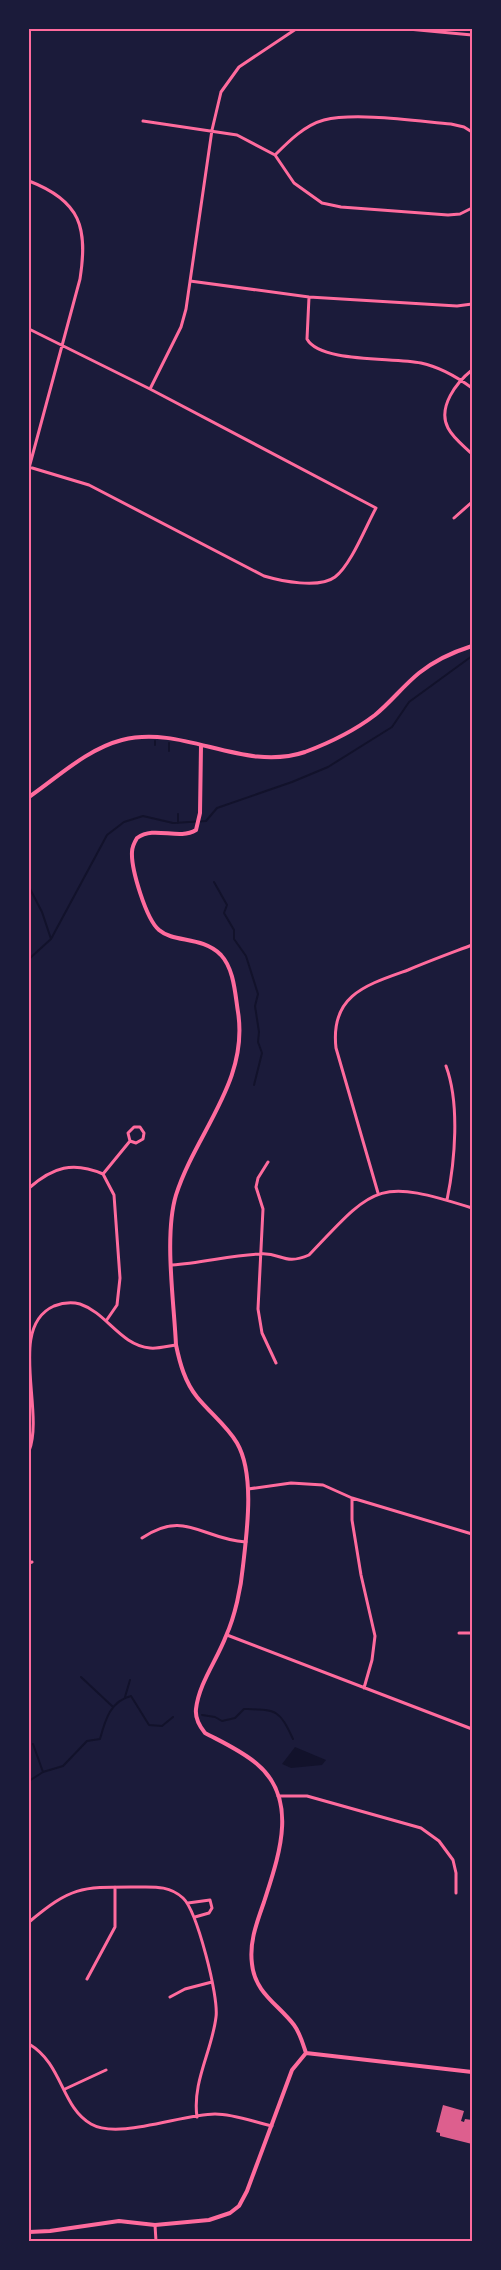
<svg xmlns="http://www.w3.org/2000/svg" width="501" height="2270" font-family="Arial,sans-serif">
<rect width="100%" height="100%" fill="#1b1b3a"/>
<path fill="#12122b" d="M 295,1747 L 326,1760 L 322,1765 L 291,1768 L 282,1764 Z"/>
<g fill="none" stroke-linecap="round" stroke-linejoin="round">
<path stroke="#12122b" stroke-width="2" d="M 155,745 L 155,741
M 169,751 L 169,743
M 178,823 L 178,814
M 214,882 L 227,905 L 224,913 L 234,930 L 234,939 L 246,956 L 258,994 L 255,1006 L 259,1032 L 258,1042 L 262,1053 L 254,1085
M 29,887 L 42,912 L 51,939
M 29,959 L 51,939 L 107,835 L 124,822 L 143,816 L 173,823 L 206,821 L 217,808 L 292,782 L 328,767 L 392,727 L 409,702 L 472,656
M 81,1677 L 112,1706
M 125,1697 L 130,1680
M 202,1715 L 215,1717 L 222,1721 L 235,1718 L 244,1709 C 277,1710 279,1709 293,1739
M 43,1772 L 63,1766 L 87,1741 L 100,1739 C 105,1721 110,1701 131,1696 L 149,1725 L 162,1726 L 173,1717
M 29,1781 L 43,1772 L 33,1744"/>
</g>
<path fill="#dd5f8e" d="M 443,2105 L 464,2111 L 461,2121 L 464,2122 L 465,2119 L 472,2120 L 472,2144 L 440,2136 L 440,2133 L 436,2132 Z"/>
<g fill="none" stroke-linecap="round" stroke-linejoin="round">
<path stroke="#ff6b9d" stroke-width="3" d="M 408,29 L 472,35
M 143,121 L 237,135 L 275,155
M 472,132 L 464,127 L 451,124 C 417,121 355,112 324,120 C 305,125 289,141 275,155 L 294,183 L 322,203 L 341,207 L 448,215 L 460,214 L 472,208
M 29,181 C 81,201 88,228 80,279 L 29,468
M 190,281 L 309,297 L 457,306 L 472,304
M 309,297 L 307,339 C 320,363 393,357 421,363 C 440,367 457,377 472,388
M 29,329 L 150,389 L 376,508 C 366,526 351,565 335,577 C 319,589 281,581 264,576 L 89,485 L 29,467
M 472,370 C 457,382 437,407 448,428 C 453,438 464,446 472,454
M 150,389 L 181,327 L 186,309 L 212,130 L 221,92 L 239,67 L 296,29
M 454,518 L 472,502
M 446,1066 C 460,1104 455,1161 447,1200
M 268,1162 L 258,1178 L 256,1187 L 263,1209 L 258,1309 L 262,1333 L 276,1363
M 103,1174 L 130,1141 L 128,1133 L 134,1127 L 140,1127 L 144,1133 L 143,1139 L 136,1143 L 130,1141
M 29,1188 C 53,1167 73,1161 103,1174 L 114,1195 L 120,1278 L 117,1305 L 106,1321
M 378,1193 L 336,1048 C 330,995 366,985 408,970 C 429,961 451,953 472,945
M 172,1265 C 202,1263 232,1255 260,1254 C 281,1252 284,1266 309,1255 C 375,1185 377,1178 472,1208
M 29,1451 C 45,1411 7,1327 54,1306 C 62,1303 72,1302 80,1304 C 107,1313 120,1345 150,1348 C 158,1349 168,1346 176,1345
M 248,1489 L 291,1483 L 323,1485 L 352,1498 L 472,1534
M 352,1498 L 352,1520 L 361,1575 L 375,1636 L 372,1660 L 364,1688
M 142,1538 C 185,1509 201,1539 246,1542
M 29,1563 L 32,1562
M 459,1633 L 472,1633
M 227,1635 L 472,1729
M 278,1796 L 307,1796 L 421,1828 L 439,1841 L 453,1860 L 456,1873 L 456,1893
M 188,1903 L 210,1900 L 212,1908 L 209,1913 L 195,1917
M 29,1922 C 72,1886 81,1887 136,1887 C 153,1887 169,1885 183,1898 C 197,1911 219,1997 216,2017 C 212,2051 192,2082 197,2117
M 87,1979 L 115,1927 L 115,1887
M 170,1997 L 185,1989 L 212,1982
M 29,2044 C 63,2064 61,2107 91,2124 C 118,2140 182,2114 215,2114 C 234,2114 254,2122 272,2126
M 65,2089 L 106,2070
M 155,2225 L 156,2241"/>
<path stroke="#ff6b9d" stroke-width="4" d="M 306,2053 L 472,2072
M 29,2232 L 50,2231 L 119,2221 L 155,2225 L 209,2220 L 230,2213 L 239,2206 L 247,2191 L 292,2070 L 306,2053 C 303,2044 300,2033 294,2025 C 278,2004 255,1993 252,1964 C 249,1942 257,1922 264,1902 C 278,1858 300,1800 257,1764 C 242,1751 222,1742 205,1733 C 200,1727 195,1718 196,1709 C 199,1683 217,1660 226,1636 C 235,1616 241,1588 243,1566 C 247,1531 255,1474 237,1443 C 227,1426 210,1413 197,1397 C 185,1382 180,1364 176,1345 C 174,1302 164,1235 176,1195 C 196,1132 249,1082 238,1012 C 235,993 234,969 221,955 C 202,936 174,943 159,930 C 146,919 131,869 132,852 C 132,847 134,843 137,838 C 155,825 178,841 196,830 L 200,813 L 201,746"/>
<path stroke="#ff6b9d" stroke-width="4" d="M 29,797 C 58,777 87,749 122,740 C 184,724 243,773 305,752 C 329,743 354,731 375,715 C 391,702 403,686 419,673 C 434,661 453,652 472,646"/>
</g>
<rect width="501" height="2270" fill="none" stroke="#1b1b3a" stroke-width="60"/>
<rect x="30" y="30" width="441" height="2210" fill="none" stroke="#ff6b9d" stroke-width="2"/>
</svg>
